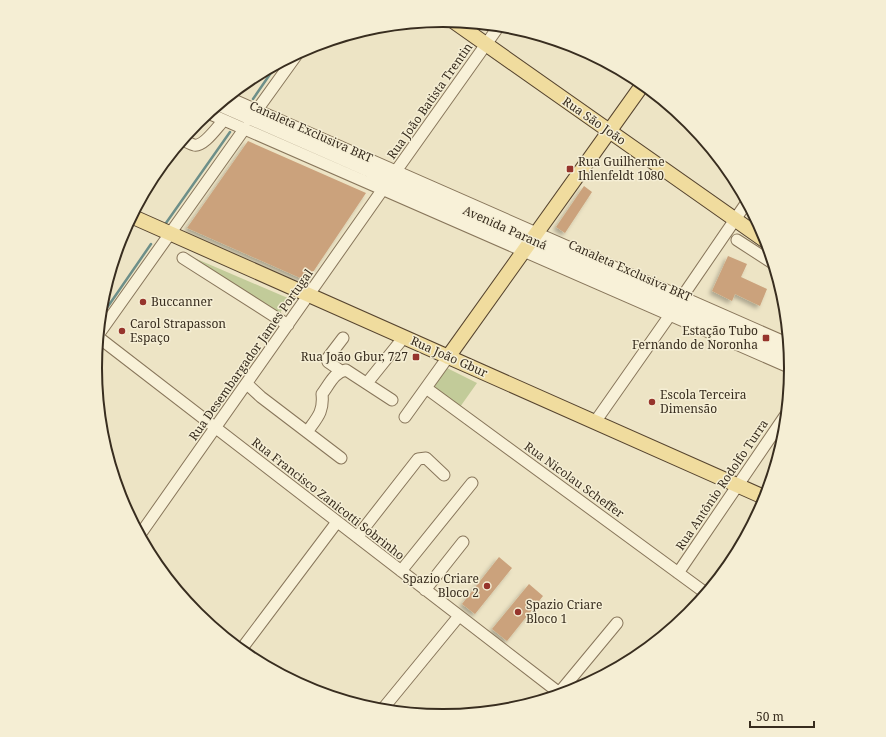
<svg xmlns="http://www.w3.org/2000/svg" width="886" height="737" font-family="'Noto Serif',serif">
<defs>
<filter id="shadow"><feDropShadow dx="-3" dy="3" stdDeviation="2" flood-color="#0004"/></filter>
</defs>
<rect width="100%" height="100%" fill="#ede4c5"/>
<path fill="#c2cb99" d="M 192,257 L 290,299 L 279,314 Z
M 447,368 L 477,383 L 460,407 L 434,387 Z"/>
<g fill="none" stroke-linecap="round" stroke-linejoin="round">
<path stroke="#6d8f89" stroke-width="2.5" d="M 253,99 L 277,64
M 166,223 L 230,132
M 100,318 L 151,244"/>
</g>
<path fill="#cba27c" filter="url(#shadow)" d="M 248,141 L 366,193 L 307,281 L 187,228 Z
M 584,186 L 592,192 L 565,233 L 556,227 Z
M 728,256 L 747,264 L 741,277 L 767,289 L 760,306 L 735,294 L 732,301 L 712,291 Z
M 499,557 L 512,568 L 475,614 L 462,604 Z
M 529,584 L 543,596 L 507,641 L 492,629 Z"/>
<g fill="none" stroke-linecap="round" stroke-linejoin="round">
<g stroke="#88765b" stroke-width="13">
<path id="minor" d="M 227,97 L 789,344
M 218,105 L 790,356
M 257,110 L 298,53
M 208,113 L 791,368
M 182,140 C 186,141 190,144 194,145 C 204,147 217,127 224,120
M 396,171 L 499,26
M 737,240 L 774,264
M 183,258 L 288,325
M 682,297 L 747,202
M 98,335 L 245,128
M 98,337 L 562,695
M 341,371 L 328,362 L 327,359 L 343,338
M 367,383 L 404,337
M 247,384 L 261,397 L 341,458
M 426,388 L 707,594
M 405,417 L 448,357
M 595,422 L 670,315
M 307,432 C 317,418 324,412 322,394 C 329,385 334,372 346,370 L 392,400
M 139,536 L 383,189
M 357,537 L 418,459 L 426,458 L 444,475
M 401,571 L 472,483
M 678,573 L 787,413
M 425,590 L 463,542
M 240,651 L 337,522
M 559,693 L 617,623
M 381,711 L 459,616"/>
</g>
<g stroke="#56442f" stroke-width="16">
<path id="major" d="M 453,21 L 767,242
M 131,216 L 766,498
M 448,357 L 643,84"/>
</g>
<use href="#minor" stroke="#f8f1d8" stroke-width="11"/>
<use href="#major" stroke="#f0dc9e" stroke-width="14"/>
</g>
<g fill="#96342c" stroke="#f5eed4" stroke-width="1.5">
<rect x="566" y="165" width="8" height="8" rx="2"/>
<circle cx="143" cy="302" r="4"/>
<circle cx="122" cy="331" r="4"/>
<rect x="762" y="334" width="8" height="8" rx="2"/>
<rect x="412" y="353" width="8" height="8" rx="2"/>
<circle cx="652" cy="402" r="4"/>
<circle cx="487" cy="586" r="4"/>
<circle cx="518" cy="612" r="4"/>
</g>
<g text-anchor="middle" stroke-width="3" stroke-linejoin="round" paint-order="stroke">
<g font-size="12" fill="#382d1f" stroke="#f5eed4">
<text transform="translate(430 101) rotate(-55)" y="4">Rua João Batista Trentin</text>
<text transform="translate(594 121) rotate(35)" y="4">Rua São João</text>
<text transform="translate(311 132) rotate(24)" y="4">Canaleta Exclusiva BRT</text>
<text transform="translate(505 228) rotate(24)" y="4">Avenida Paraná</text>
<text transform="translate(630 271) rotate(24)" y="4">Canaleta Exclusiva BRT</text>
<text transform="translate(251 355) rotate(-55)" y="4">Rua Desembargador James Portugal</text>
<text transform="translate(449 357) rotate(24)" y="4">Rua João Gbur</text>
<text transform="translate(574 480) rotate(36)" y="4">Rua Nicolau Scheffer</text>
<text transform="translate(722 485) rotate(-56)" y="4">Rua Antônio Rodolfo Turra</text>
<text transform="translate(328 499) rotate(38)" y="4">Rua Francisco Zanicotti Sobrinho</text>
</g>
<g font-size="12" fill="#382d1f" stroke="#f5eed4" text-anchor="start">
<text x="578" y="166">Rua Guilherme<tspan x="578" dy="14">Ihlenfeldt 1080</tspan></text>
<text x="151" y="306">Buccanner</text>
<text x="130" y="328">Carol Strapasson<tspan x="130" dy="14">Espaço</tspan></text>
<text x="758" y="335" text-anchor="end">Estação Tubo<tspan x="758" dy="14">Fernando de Noronha</tspan></text>
<text x="408" y="361" text-anchor="end">Rua João Gbur, 727</text>
<text x="660" y="399">Escola Terceira<tspan x="660" dy="14">Dimensão</tspan></text>
<text x="479" y="583" text-anchor="end">Spazio Criare<tspan x="479" dy="14">Bloco 2</tspan></text>
<text x="526" y="609">Spazio Criare<tspan x="526" dy="14">Bloco 1</tspan></text>
</g>
</g>
<path d="M0 0H886V737H0ZM102 368a341 341 0 1 1 682 0a341 341 0 1 1-682 0Z" fill="#f5eed4" fill-rule="evenodd"/>
<path fill="none" stroke="#382d1f" stroke-width="2" d="M102 368a341 341 0 1 1 682 0a341 341 0 1 1-682 0Z"/>
<path d="M750 721v6h64v-6" fill="none" stroke="#382d1f" stroke-width="2"/>
<text x="756" y="721" font-size="12" fill="#382d1f" stroke="#f5eed4" stroke-width="3" paint-order="stroke">50 m</text>
</svg>
